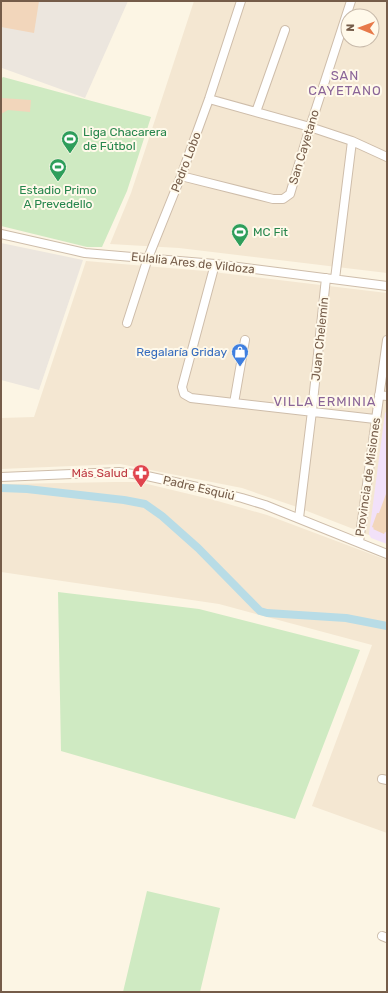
<svg xmlns="http://www.w3.org/2000/svg" width="388" height="993" font-family="Rubik,sans-serif">
<rect width="100%" height="100%" fill="#fcf5e4"/>
<path fill="#f4e7d2" fill-rule="evenodd" d="M 194,1 L 387,1 L 387,273 L 179,248 L 110,244 L 131,193 ZM 348,16 L 372,16 L 372,40 L 348,40 Z
M 86,261 L 205,271 L 387,293 L 387,542 L 294,506 L 242,488 L 120,464 L 1,469 L 1,418 L 34,417 Z
M 115,482 L 139,482 L 214,500 L 267,515 L 387,560 L 387,833 L 312,806 L 372,645 L 219,604 L 1,572 L 1,486 L 7,484 Z"/>
<path fill="#ece6de" d="M 1,1 L 128,1 L 85,98 L 2,68 L 1,69 Z
M 1,243 L 83,260 L 39,390 L 1,380 Z"/>
<path fill="#f2e1f9" d="M 387,411 L 387,544 L 371,538 L 369,534 L 385,413 Z"/>
<path fill="#cfeac2" d="M 3,77 L 151,117 L 127,191 L 102,247 L 87,247 L 1,226 L 1,79 Z
M 58,592 L 199,609 L 360,650 L 295,819 L 61,751 Z
M 147,891 L 220,908 L 200,992 L 123,992 Z"/>
<g fill="none" stroke-linecap="round" stroke-linejoin="round">
<path stroke="#b8dce6" stroke-width="8" d="M 1,488 L 27,489 L 124,500 L 145,504 L 162,516 L 198,548 L 260,611 L 267,613 L 346,618 L 387,626"/>
</g>
<path fill="#f2d6bb" d="M 1,1 L 39,1 L 34,33 L 1,27 Z
M 1,98 L 31,100 L 30,112 L 8,110 L 1,114 Z
M 386,494 L 387,533 L 385,532 L 384,534 L 373,529 L 374,528 L 372,527 L 377,513 L 379,513 Z"/>
<g fill="none" stroke-linecap="round" stroke-linejoin="round">
<g stroke="#cebdaa" stroke-width="10">
<path id="minor" d="M 209,99 L 310,127 L 352,141 L 387,157
M 256,112 L 285,30
M 181,176 L 273,199 L 283,199 L 290,194 L 310,127 L 351,1
M 1,234 L 85,253 L 215,264 L 387,286
M 215,264 L 182,387 L 184,394 L 191,398 L 375,419
M 335,279 L 352,141
M 127,323 L 148,258 L 181,176 L 209,99 L 241,1
M 379,395 L 387,396
M 234,403 L 245,340
M 1,477 L 119,472 L 147,476 L 211,490 L 242,498 L 265,505 L 387,554
M 299,518 L 312,411 L 326,278
M 359,542 L 387,340
M 382,779 L 387,780
M 382,936 L 387,938"/>
</g>
<use href="#minor" stroke="#fff" stroke-width="8"/>
</g>
<defs>
<g id="stadium-pin" transform="scale(0.9)"><path d="M0 17L-7.5 6A9.5 9.5 0 1 1 7.5 6Z" fill="#2e9e5b" stroke="#fff9ea"/><path d="M0-5a6.5 5 0 1 0 0 10a6.5 5 0 1 0 0-10ZM-3.5-1.8h7v3.6h-7Z" fill="#fff"/></g>
<g id="shop-pin" transform="scale(0.9)"><path d="M0 17L-7.5 6A9.5 9.5 0 1 1 7.5 6Z" fill="#3f7fe0" stroke="#fff9ea"/><path d="M-5-2.5h2.3a2.7 3.5 0 0 1 5.4 0H5L5.5 6h-11ZM-1.5-2.5h3a1.5 2.3 0 0 0-3 0Z" fill="#fff"/></g>
<g id="pharmacy-pin" transform="scale(0.9)"><path d="M0 17L-7.5 6A9.5 9.5 0 1 1 7.5 6Z" fill="#e0444e" stroke="#fff9ea"/><path d="M-2-6h4v4h4v4h-4v4h-4v-4h-4v-4h4Z" fill="#fff"/></g>
</defs>
<g fill-rule="evenodd">
<use href="#stadium-pin" x="70" y="139"/>
<use href="#stadium-pin" x="58" y="167"/>
<use href="#stadium-pin" x="240" y="232"/>
<use href="#shop-pin" x="240" y="352"/>
<use href="#pharmacy-pin" x="141" y="473"/>
</g>
<g text-anchor="middle" stroke-width="4" stroke-linejoin="round" paint-order="stroke">
<g font-size="12" fill="#27864d" stroke="#fff9ea" text-anchor="start">
<text x="83" y="136">Liga Chacarera<tspan x="83" dy="14">de Fútbol</tspan></text>
<text x="58" y="194" text-anchor="middle">Estadio Primo<tspan x="58" dy="14">A Prevedello</tspan></text>
<text x="253" y="236">MC Fit</text>
</g>
<g font-size="12" fill="#755c49" stroke="#fff9ea">
<text transform="translate(304 147) rotate(-73)" y="4">San Cayetano</text>
<text transform="translate(186 162) rotate(-69)" y="4">Pedro Lobo</text>
<text transform="translate(193 263) rotate(6)" y="4">Eulalia Ares de Vildoza</text>
<text transform="translate(320 339) rotate(-84)" y="4">Juan Chelemín</text>
<text transform="translate(368 477) rotate(-82)" y="4">Provincia de Misiones</text>
<text transform="translate(199 488) rotate(13)" y="4">Padre Esquiú</text>
</g>
<g font-size="12" fill="#366cbe" stroke="#fff9ea" text-anchor="end">
<text x="227" y="356">Regalaría Griday</text>
</g>
<g font-size="12" fill="#be3a42" stroke="#fff9ea" text-anchor="end">
<text x="128" y="477">Más Salud</text>
</g>
<g font-size="13" letter-spacing="1" fill="#8b6598" stroke="#fff9ea">
<text x="345" y="80">SAN<tspan x="345" dy="15">CAYETANO</tspan></text>
<text x="325" y="406">VILLA ERMINIA</text>
</g>
</g>
<rect width="388" height="993" fill="none" stroke="#755c49" stroke-width="4"/>
<g transform="translate(360 28) rotate(271)"><circle r="19" fill="#fff9ea" stroke="#c8baaa"/>
<path d="M0-3L7 15L0 10L-7 15Z" fill="#e77949"/>
<text y="-6" font-size="11" font-weight="bold" text-anchor="middle" fill="#755c49">N</text>
</g>
</svg>
